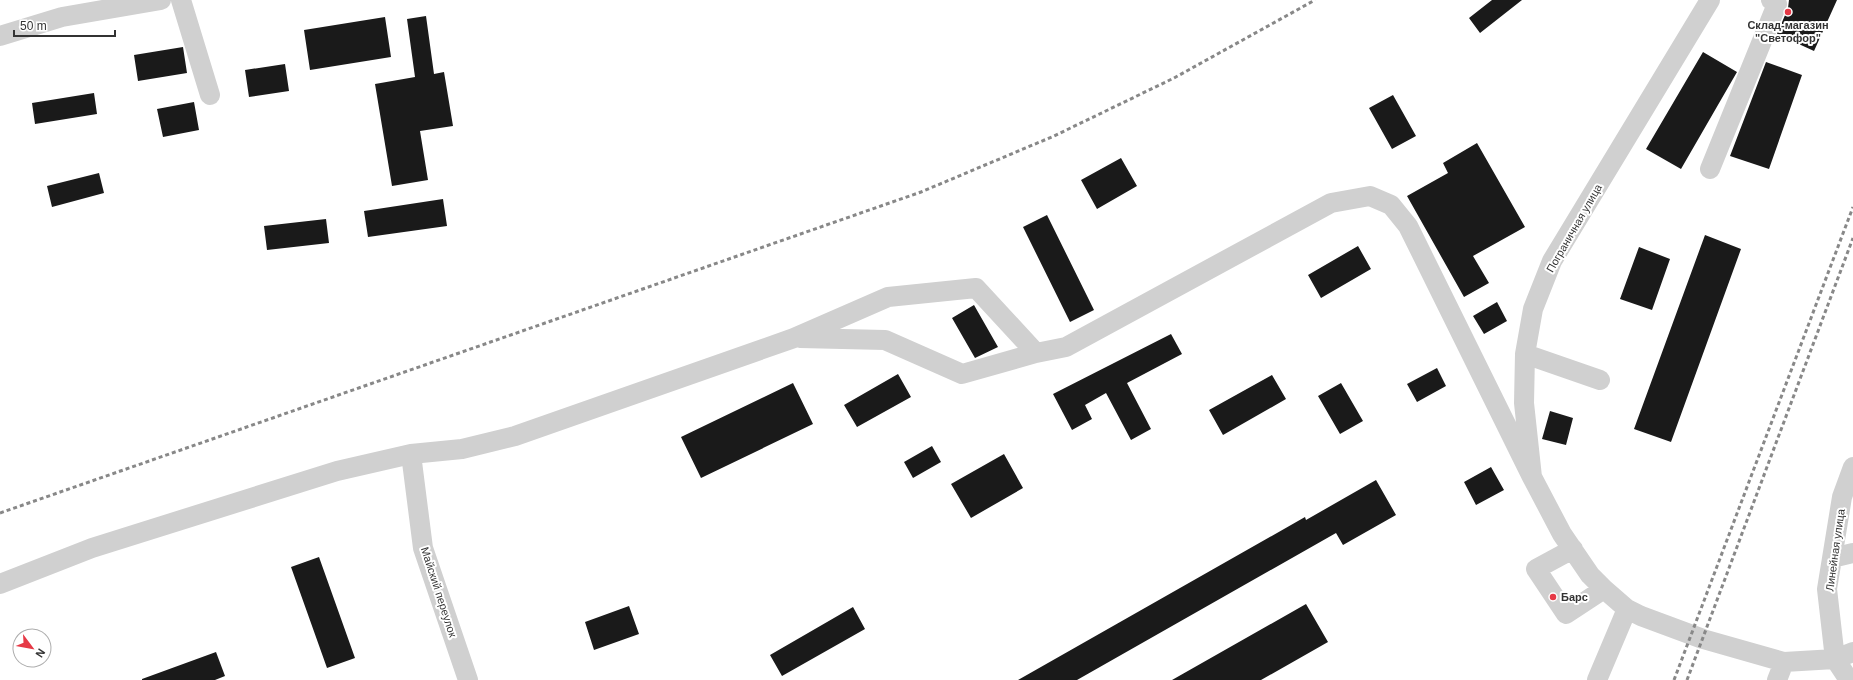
<svg xmlns="http://www.w3.org/2000/svg" width="1853" height="680" font-family="Helvetica,sans-serif">
<rect width="100%" height="100%" fill="#fff"/>
<path fill="#1a1a1a" d="M 1492,0 L 1522,0 L 1480,33 L 1469,18 Z
M 1789,0 L 1837,0 L 1814,51 L 1777,34 L 1788,8 Z
M 426,16 L 434,74 L 444,72 L 453,126 L 420,131 L 428,180 L 392,186 L 375,84 L 415,77 L 407,19 Z
M 385,17 L 391,57 L 310,70 L 304,30 Z
M 183,47 L 187,73 L 138,81 L 134,55 Z
M 1703,52 L 1737,72 L 1681,169 L 1646,149 Z
M 1766,62 L 1802,75 L 1769,169 L 1730,156 Z
M 285,64 L 289,91 L 249,97 L 245,70 Z
M 94,93 L 97,114 L 35,124 L 32,103 Z
M 1393,95 L 1416,136 L 1392,149 L 1369,108 Z
M 194,102 L 199,130 L 163,137 L 157,109 Z
M 1477,143 L 1525,227 L 1473,256 L 1489,283 L 1464,297 L 1407,196 L 1448,173 L 1443,163 Z
M 1121,158 L 1137,186 L 1097,209 L 1081,180 Z
M 99,173 L 104,193 L 52,207 L 47,186 Z
M 443,199 L 447,226 L 368,237 L 364,211 Z
M 1047,215 L 1094,310 L 1070,322 L 1023,227 Z
M 326,219 L 329,243 L 267,250 L 264,226 Z
M 1705,235 L 1741,249 L 1671,442 L 1634,429 Z
M 1358,246 L 1371,269 L 1321,298 L 1308,275 Z
M 1639,247 L 1670,259 L 1652,310 L 1620,299 Z
M 1497,302 L 1507,321 L 1484,334 L 1473,316 Z
M 974,305 L 998,347 L 975,358 L 952,318 Z
M 1171,334 L 1182,354 L 1127,383 L 1151,429 L 1131,440 L 1106,393 L 1085,405 L 1092,419 L 1072,430 L 1053,394 Z
M 1437,368 L 1446,386 L 1417,402 L 1407,384 Z
M 898,374 L 911,397 L 857,427 L 844,405 Z
M 1272,375 L 1286,399 L 1223,435 L 1209,410 Z
M 793,383 L 813,424 L 701,478 L 681,437 Z
M 1341,383 L 1363,421 L 1340,434 L 1318,396 Z
M 1550,411 L 1573,418 L 1566,445 L 1542,439 Z
M 932,446 L 941,462 L 913,478 L 904,462 Z
M 1004,454 L 1023,488 L 971,518 L 951,484 Z
M 1491,467 L 1504,490 L 1476,505 L 1464,482 Z
M 1376,480 L 1396,515 L 1343,545 L 1336,533 L 1077,680 L 1018,680 L 1305,517 L 1306,520 Z
M 319,557 L 355,658 L 327,668 L 291,567 Z
M 1306,604 L 1328,642 L 1261,680 L 1172,680 Z
M 629,606 L 639,634 L 594,650 L 585,622 Z
M 853,607 L 865,629 L 782,676 L 770,655 Z
M 216,652 L 225,676 L 215,680 L 142,680 L 142,679 Z"/>
<g fill="none" stroke-linecap="round" stroke-linejoin="round">
<path stroke="#d0d0d0" stroke-width="20" d="M 181,0 L 210,95
M 1710,0 L 1552,261 L 1533,309 L 1525,354 L 1524,403 L 1532,477 L 1562,534 L 1590,575 L 1604,589 L 1627,609 L 1641,616 L 1703,639 L 1784,662 L 1835,659 L 1853,652
M 0,36 L 62,17 L 161,0
M 1710,169 L 1777,4 L 1771,0
M 800,338 L 885,340 L 962,374 L 1036,353 L 1066,347 L 1331,203 L 1370,196 L 1391,205 L 1408,226 L 1532,477
M 1525,354 L 1600,380
M 411,454 L 423,548 L 468,680
M 1573,549 L 1536,569 L 1566,614 L 1604,589
M 1832,558 L 1853,553
M 0,584 L 92,548 L 337,471 L 411,454 L 462,449 L 515,436 L 794,338 L 888,297 L 976,288 L 1036,353
M 1597,680 L 1627,609
M 1777,680 L 1784,662
M 1849,680 L 1835,659 L 1827,589 L 1842,497 L 1853,467"/>
<path stroke="#888" stroke-width="3" stroke-dasharray="4 3" stroke-linecap="butt" d="M 0,513 L 921,192 L 1054,136 L 1174,78 L 1315,0
M 1674,680 L 1853,207
M 1687,680 L 1853,238"/>
</g>
<g fill="#e63946" stroke="#fff" stroke-width="1.5">
<circle cx="1788" cy="12" r="4"/>
<circle cx="1553" cy="597" r="4"/>
</g>
<g text-anchor="middle" stroke-width="4" stroke-linejoin="round" paint-order="stroke">
<g font-size="11" font-weight="bold" fill="#333" stroke="#fff">
<text x="1788" y="29">Склад-магазин<tspan x="1788" dy="13">"Светофор"</tspan></text>
<text x="1561" y="601" text-anchor="start">Барс</text>
</g>
<g font-size="11" fill="#333" stroke="#fff">
<text transform="translate(1574 228) rotate(-60)" y="4">Пограничная улица</text>
<text transform="translate(1835 550) rotate(-82)" y="4">Линейная улица</text>
<text transform="translate(439 592) rotate(72)" y="4">Майский переулок</text>
</g>
</g>
<g transform="translate(32 648) rotate(122)"><circle r="19" fill="#ffffff" stroke="#adadad"/>
<path d="M0-3L7 15L0 10L-7 15Z" fill="#e63946"/>
<text y="-6" font-size="11" font-weight="bold" text-anchor="middle" fill="#333333">N</text>
</g>
<path d="M14 30v6h101v-6" fill="none" stroke="#333333" stroke-width="2"/>
<text x="20" y="30" font-size="12" fill="#333333" stroke="#ffffff" stroke-width="3" paint-order="stroke">50 m</text>
</svg>
